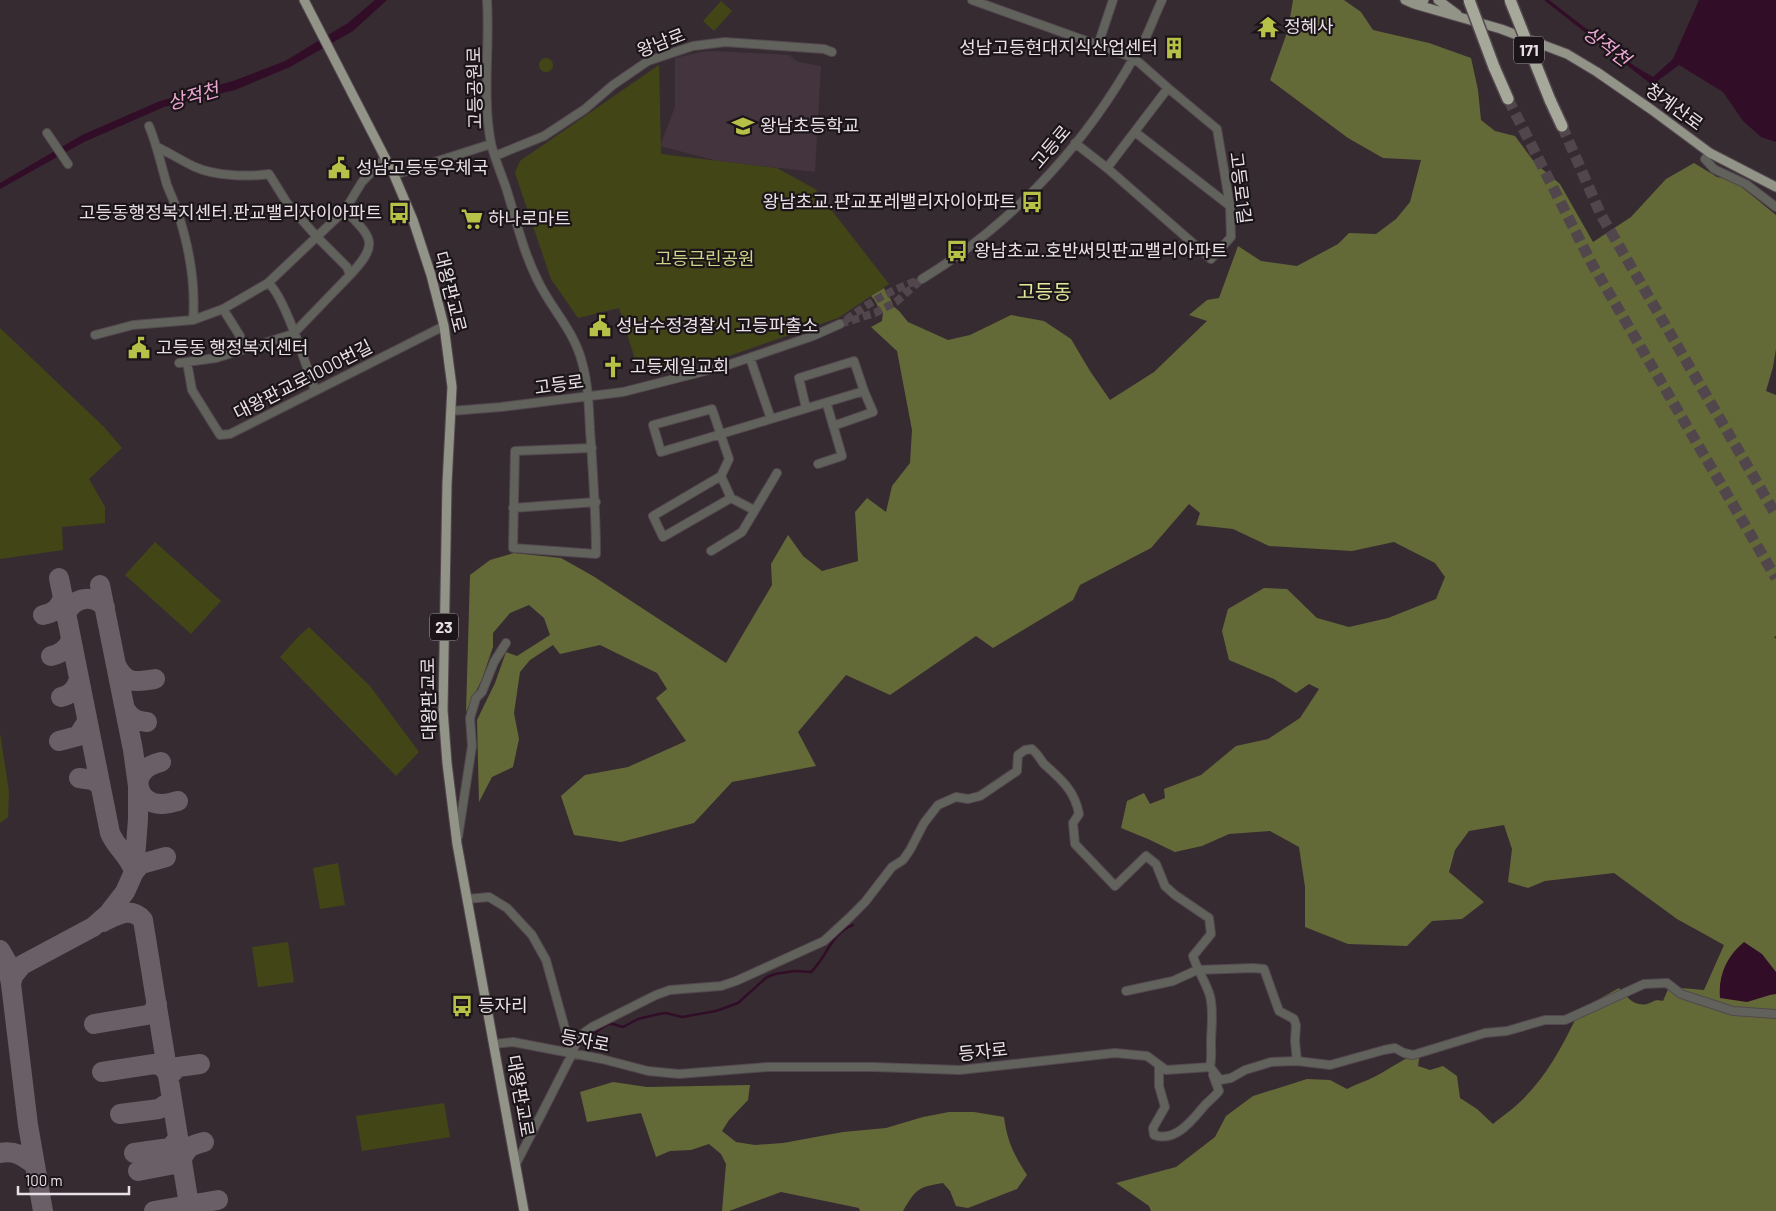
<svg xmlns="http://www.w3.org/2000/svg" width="1776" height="1211" font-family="Barlow,'Noto Sans KR',sans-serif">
<rect width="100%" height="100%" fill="#372b32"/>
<path fill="#44343e" d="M 714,51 L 789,55 L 798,62 L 821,66 L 815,172 L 718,161 L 660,146 L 675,107 L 675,58 L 701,52 Z"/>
<path fill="#424617" d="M 721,1 L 732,11 L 714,31 L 703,21 Z
M539 65a7 7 0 1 1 14 0a7 7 0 1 1-14 0Z
M 659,65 L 661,154 L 777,168 L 815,189 L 889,284 L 838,318 L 726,357 L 639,372 L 619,308 L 578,318 L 551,279 L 515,173 L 520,161 Z
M 0,328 L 104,427 L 122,448 L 89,479 L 105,507 L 105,523 L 62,527 L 63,550 L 0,559 Z
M 155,542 L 221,601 L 191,634 L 125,575 Z
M 309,627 L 370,686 L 419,752 L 396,776 L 280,657 L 299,636 Z
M 0,733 L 9,792 L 8,817 L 0,823 Z
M 338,863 L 345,905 L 320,909 L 313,868 Z
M 288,942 L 294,982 L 258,987 L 252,947 Z
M 444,1103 L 450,1137 L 362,1151 L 356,1116 Z"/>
<path fill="#646938" d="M 1293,0 L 1344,0 L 1361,12 L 1373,30 L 1429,43 L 1471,58 L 1478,90 L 1481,120 L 1495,131 L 1515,136 L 1535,163 L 1560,184 L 1593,242 L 1631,217 L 1666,179 L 1694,163 L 1717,177 L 1733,180 L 1776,215 L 1776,349 L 1773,367 L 1766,391 L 1776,395 L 1776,636 L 1774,637 L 1776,639 L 1776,1211 L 1151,1211 L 1149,1206 L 1116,1183 L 1176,1167 L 1215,1137 L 1226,1116 L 1253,1096 L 1307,1079 L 1330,1080 L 1347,1089 C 1356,1084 1367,1081 1376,1076 C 1391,1068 1404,1058 1420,1053 L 1418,1066 L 1430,1070 L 1443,1066 L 1457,1076 L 1460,1098 L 1477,1109 L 1493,1124 C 1504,1115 1517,1106 1526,1096 C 1547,1074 1562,1047 1575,1020 L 1574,1013 L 1619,988 C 1626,996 1634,1007 1647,1004 C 1655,1002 1653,999 1663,1001 L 1669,987 L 1704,990 L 1724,945 L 1677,919 L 1614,873 L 1545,881 L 1528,888 L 1508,882 L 1512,849 L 1504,825 L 1469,831 L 1455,850 L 1449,872 L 1484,902 L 1462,919 L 1432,921 L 1407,946 L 1348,944 L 1305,927 L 1305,887 L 1299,847 L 1270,831 L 1229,834 L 1202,846 L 1175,852 L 1148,839 L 1121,828 L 1127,801 L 1144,793 L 1150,804 L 1165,798 L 1164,789 L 1201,775 L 1236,746 L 1268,739 L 1300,718 L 1319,689 L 1309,684 L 1296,693 L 1274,679 L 1229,660 L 1222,631 L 1228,609 L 1264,588 L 1287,589 L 1317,618 L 1349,627 L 1388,618 L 1436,599 L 1445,577 L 1435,563 L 1394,542 L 1352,551 L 1269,546 L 1233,529 L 1196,525 L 1200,513 L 1189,504 L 1151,548 L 1080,585 L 1073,600 L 993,648 L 976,636 L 890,695 L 846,675 L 798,732 L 816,766 L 732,782 L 694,823 L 621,842 L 574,835 L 561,796 L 585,775 L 628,767 L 686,741 L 656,698 L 667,689 L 657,673 L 600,645 L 560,654 L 553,645 L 530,660 L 520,672 L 514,713 L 519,739 L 513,767 L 492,777 L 479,802 L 477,720 L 495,683 L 506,652 L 517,656 L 550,635 L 544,618 L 529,605 L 510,613 L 493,633 L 493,647 L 482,679 L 466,712 L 470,575 L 490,560 L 514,553 L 561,558 L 593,576 L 726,663 L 772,585 L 771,564 L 788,535 L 803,556 L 822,571 L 858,561 L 855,512 L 867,498 L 886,512 L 892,486 L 910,463 L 912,430 L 897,351 L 871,327 L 882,321 L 883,313 C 877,308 877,301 871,296 L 884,288 C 887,295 892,299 893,306 L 899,311 L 908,322 L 948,340 L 970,335 L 1011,315 L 1044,321 L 1071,339 L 1090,371 L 1110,400 L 1154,372 L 1207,321 L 1189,315 L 1207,300 L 1219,298 L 1238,246 L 1261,261 L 1297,266 L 1338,244 L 1349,233 L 1376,234 L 1396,219 L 1410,202 L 1421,160 L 1383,158 L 1348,138 L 1270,80 L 1288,30 Z
M 613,1082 L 647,1087 L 750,1085 L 748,1100 L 729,1120 L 722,1131 L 736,1142 L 755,1145 L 783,1143 L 843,1132 L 886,1128 L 923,1117 L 949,1112 L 974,1112 L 1004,1117 C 1007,1141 1014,1155 1027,1175 L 1017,1189 L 968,1208 L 956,1206 L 950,1191 L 943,1183 C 918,1187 916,1189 903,1211 L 860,1211 L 859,1208 L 781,1192 L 729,1211 L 722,1211 L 726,1164 L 721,1154 L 709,1144 L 691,1150 L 670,1151 L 656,1157 L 641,1113 L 587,1122 L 580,1092 Z"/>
<path fill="#320d27" d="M 375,0 L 387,0 L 353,31 L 290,67 L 235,90 L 164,107 L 84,142 L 0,189 L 0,183 L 82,135 L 160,101 L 233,81 L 285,61 L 348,23 Z
M 1544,0 L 1549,0 L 1636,67 L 1653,77 L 1673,59 L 1699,0 L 1776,0 L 1776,142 L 1761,137 L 1743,121 L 1723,92 L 1679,65 L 1652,85 Z
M 1744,942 L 1762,954 L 1776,972 L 1776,994 L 1770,995 L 1747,1002 L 1720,998 C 1718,975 1727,956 1744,942 Z"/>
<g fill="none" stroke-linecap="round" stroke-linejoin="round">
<path stroke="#320d27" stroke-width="2.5" d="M 591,1035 L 608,1024 L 613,1024 L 623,1027 L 638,1019 L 659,1014 L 666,1013 L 682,1017 L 716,1011 L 738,1003 L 767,977 L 775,974 L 794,971 L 811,972 C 827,957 831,933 853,925"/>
<path stroke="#6a5f66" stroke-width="20" d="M 59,578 L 110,833 C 116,848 130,856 134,872
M 66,613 C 75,597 92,594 105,607
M 43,615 C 54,613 59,608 63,598
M 51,656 C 61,654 67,649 71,640
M 116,665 C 126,685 137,682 155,679
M 61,697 C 71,695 76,689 79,679
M 125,709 C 131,718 136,721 147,722
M 59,741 L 78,736 L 87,722
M 161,762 C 125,770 137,806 163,804 C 168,804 174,802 178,801
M 79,778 L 93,780 L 100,785
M 134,872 L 141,864 L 166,857
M 103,922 C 117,915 131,906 143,920 L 190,1211
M 0,950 L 7,962 L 11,984 L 28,1125 L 43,1211
M 11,984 L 13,976 L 22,965 L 93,927 L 108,914 L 125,892 L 134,872 L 138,819 L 138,786 L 133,750 L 100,585
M 94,1024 L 147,1015 L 152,1013 L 157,1004
M 102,1072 L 154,1064 L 161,1066 L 168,1073
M 168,1077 L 178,1067 L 200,1064
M 120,1114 L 159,1109 L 172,1100
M 0,1153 C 15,1150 23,1156 35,1165
M 134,1153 L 170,1148 L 178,1139
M 182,1159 C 187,1147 192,1145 204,1142
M 138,1171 L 175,1164 L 181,1156 L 174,1150
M 154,1211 L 218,1200"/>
<path stroke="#52464d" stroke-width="8" stroke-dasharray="8 4" stroke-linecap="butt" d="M 846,320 C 870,302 888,292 916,281
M 840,324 L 875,313 L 896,302 L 922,279"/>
<path stroke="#52464d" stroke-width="11" stroke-dasharray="11 5.5" stroke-linecap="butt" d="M 1508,99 L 1592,264 L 1776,578
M 1562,126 L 1601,215 L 1776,515"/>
<g stroke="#53484f" stroke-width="10">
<path id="minor" d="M 487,0 C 490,47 482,97 491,143 C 495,161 503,177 508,194 C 517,224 524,254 539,283 C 553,311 574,331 582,362 C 588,383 589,407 590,430 C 593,471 596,512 596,554 L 513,548 L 515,451 L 592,448
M 972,0 L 1134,58 L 1168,88 L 1107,168 L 1211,259 L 1231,237 L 1230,206 L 1217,129 L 1168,88
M 1098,45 L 1113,0
M 149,126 C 157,145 161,165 167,185 C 170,193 174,201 177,210 C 189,246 196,282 193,320
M 1135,132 L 1230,206
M 47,133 L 68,164
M 1075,143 L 1107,168
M 157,147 C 170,153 182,161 195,167 C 215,176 248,177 269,174 L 287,203 L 317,237 L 347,267 L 350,275 L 293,334 L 216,358 L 179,363
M 1710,153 L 1705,159 L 1714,169 L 1746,184 L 1776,207
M 495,156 L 544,136 L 585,109 L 613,85 L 648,61 L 693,46 L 725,42 L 824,49 L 832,52
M 394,175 L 491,144
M 345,210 C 372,238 380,243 350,275
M 922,279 C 1006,228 1076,155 1126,71 C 1132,60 1140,50 1145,39 C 1151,26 1156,13 1162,0
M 268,283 C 284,294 307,369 315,390
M 223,309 L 240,336 L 238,352
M 95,335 L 133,325 L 193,320 L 223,309 L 268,283 L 345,210 L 362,182 L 385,158
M 750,358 L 771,419 L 864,391 L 854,361 L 799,378 L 806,408
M 187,362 L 192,390 L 220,435 L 230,434 L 444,326
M 451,411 L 501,407 L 623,392 L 725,366 L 813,336 L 840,324
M 833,426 L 873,412 L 864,391
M 818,464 L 842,456 L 828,408
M 721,476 L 731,498
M 513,508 L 596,502
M 754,510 L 731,498 L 663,537 L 653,516 L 721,476 L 729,459 L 712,409 L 653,425 L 661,452 L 771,419
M 711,551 L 742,532 L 777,473
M 458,837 L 472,746 L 470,718 L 476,698 L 482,692 L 494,662 L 506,643
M 467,899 L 489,897 L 507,908 L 532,935 L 546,960 L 572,1054
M 1126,991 L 1173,981 L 1197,970 L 1253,968 L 1264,969 L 1279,1011 L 1294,1019 L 1296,1025 L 1295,1041 L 1297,1061
M 494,1044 L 513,1042 L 602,1059 L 648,1071 L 679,1074 L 767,1067 L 874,1067 L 960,1070 L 1115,1053 L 1147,1056 L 1166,1070 L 1210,1067
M 1159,1066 L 1159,1086 L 1165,1107 L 1153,1128 L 1154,1135 C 1176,1143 1193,1119 1205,1105 C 1210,1100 1215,1096 1219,1091 L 1213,1075
M 1210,1067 L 1220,1080 L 1231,1078 L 1245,1070 L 1271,1062 L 1297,1061 L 1330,1065 L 1384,1050 L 1395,1048 L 1404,1053 L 1413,1055 L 1485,1033 L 1507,1031 L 1545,1020 L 1565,1020 L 1644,984 L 1667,983 L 1681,994 L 1733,1011 L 1776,1014
M 516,1164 L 572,1054 L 578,1037 L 592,1027 L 656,995 L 670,990 L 721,986 L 736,981 L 824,941 L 849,918 L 865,902 L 892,867 L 903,860 L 910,850 L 924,823 L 938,805 L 956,797 L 968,799 L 980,796 L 1017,771 L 1018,755 L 1025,750 L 1032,749 C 1038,754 1040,759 1044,764 C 1061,779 1075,791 1079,814 L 1073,823 L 1075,844 L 1115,886 L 1146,856 L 1156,864 L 1165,886 L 1175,895 L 1209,918 L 1211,934 L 1193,956 C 1197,970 1206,982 1210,996 C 1214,1012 1211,1028 1211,1044 C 1211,1052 1212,1058 1210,1067"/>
</g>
<g stroke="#53484f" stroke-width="11">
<path id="major" d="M 304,0 L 394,175 L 413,220 L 431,275 L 444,326 L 452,387 L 447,484 L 443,710 L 447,763 L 457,844 L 524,1211
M 1405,0 L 1414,4 L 1424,0
M 1438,0 L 1457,14
M 1414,4 L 1501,29 L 1567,54 L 1597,72 L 1652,110 L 1710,153 L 1776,187"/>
</g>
<g stroke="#53484f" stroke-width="14">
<path id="highway" d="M 1494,67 L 1508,99
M 1550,100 L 1562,126"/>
</g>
<use href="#minor" stroke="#61625c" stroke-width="8"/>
<use href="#major" stroke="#929488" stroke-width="9"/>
<use href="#highway" stroke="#a6a899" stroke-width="11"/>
<g stroke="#53484f" stroke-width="14" stroke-linecap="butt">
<path id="highway-bridge" d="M 1469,0 L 1494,67
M 1510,0 L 1550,100"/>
</g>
<use href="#highway-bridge" stroke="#a6a899" stroke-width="11"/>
</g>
<defs>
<g id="temple-bare" transform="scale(1.725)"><path d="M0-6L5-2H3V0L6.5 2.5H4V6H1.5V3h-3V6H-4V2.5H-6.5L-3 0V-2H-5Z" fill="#b8c147" stroke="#1b1519" stroke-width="2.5" paint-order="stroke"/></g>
<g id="building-bare" transform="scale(1.725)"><path d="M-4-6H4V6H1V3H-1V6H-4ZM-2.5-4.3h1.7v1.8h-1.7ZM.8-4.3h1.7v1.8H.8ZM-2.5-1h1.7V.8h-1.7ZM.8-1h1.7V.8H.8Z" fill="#b8c147" stroke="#1b1519" stroke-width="2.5" paint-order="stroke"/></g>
<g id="school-bare" transform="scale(1.725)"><path d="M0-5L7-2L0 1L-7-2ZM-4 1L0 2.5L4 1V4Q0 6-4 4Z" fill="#b8c147" stroke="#1b1519" stroke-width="2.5" paint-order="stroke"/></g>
<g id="civic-bare" transform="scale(1.725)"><path d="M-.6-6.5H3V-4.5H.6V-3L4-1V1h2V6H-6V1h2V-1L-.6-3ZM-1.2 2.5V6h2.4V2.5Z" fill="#b8c147" stroke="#1b1519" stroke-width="2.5" paint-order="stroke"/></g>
<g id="bus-bare" transform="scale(1.725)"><path d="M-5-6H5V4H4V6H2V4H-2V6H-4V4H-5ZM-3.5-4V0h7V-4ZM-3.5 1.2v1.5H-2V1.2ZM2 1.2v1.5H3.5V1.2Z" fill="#b8c147" stroke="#1b1519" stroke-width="2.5" paint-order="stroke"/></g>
<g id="supermarket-bare" transform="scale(1.725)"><path d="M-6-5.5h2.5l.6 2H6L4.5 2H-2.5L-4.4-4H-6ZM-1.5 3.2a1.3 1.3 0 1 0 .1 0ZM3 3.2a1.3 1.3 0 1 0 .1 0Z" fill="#b8c147" stroke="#1b1519" stroke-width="2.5" paint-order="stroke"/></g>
<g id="church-bare" transform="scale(1.725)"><path d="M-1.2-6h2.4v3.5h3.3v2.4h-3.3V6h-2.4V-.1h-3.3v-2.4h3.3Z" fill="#b8c147" stroke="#1b1519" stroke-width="2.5" paint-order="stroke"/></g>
</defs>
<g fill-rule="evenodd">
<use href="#temple-bare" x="1268" y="27"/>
<use href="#building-bare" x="1174" y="48"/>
<use href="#school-bare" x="743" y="126"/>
<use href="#civic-bare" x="339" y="168"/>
<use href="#bus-bare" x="1032" y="202"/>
<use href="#bus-bare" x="399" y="213"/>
<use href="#supermarket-bare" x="472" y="219"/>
<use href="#bus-bare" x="957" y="251"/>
<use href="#civic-bare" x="600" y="326"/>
<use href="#civic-bare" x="139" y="348"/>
<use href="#church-bare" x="613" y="367"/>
<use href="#bus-bare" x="462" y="1006"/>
</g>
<g text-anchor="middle" stroke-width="4.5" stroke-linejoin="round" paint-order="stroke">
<g fill="#1b1519" stroke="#aaa3a8" stroke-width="1">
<rect x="1514" y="36.5" width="30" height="27" rx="4"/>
<rect x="430" y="613.5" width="28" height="27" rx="4"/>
</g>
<g font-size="16" font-weight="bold" fill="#e8e0e5">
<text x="1529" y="56">171</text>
<text x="444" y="633">23</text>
</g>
<g font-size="18" fill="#e8e0e5" stroke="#1b1519" text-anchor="start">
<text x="1284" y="33">정혜사</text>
<text x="1158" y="54" text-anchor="end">성남고등현대지식산업센터</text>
<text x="760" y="132">왕남초등학교</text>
<text x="356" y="174">성남고등동우체국</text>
<text x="1016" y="208" text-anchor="end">왕남초교.판교포레밸리자이아파트</text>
<text x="382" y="219" text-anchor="end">고등동행정복지센터.판교밸리자이아파트</text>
<text x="488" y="225">하나로마트</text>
<text x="974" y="257">왕남초교.호반써밋판교밸리아파트</text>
<text x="616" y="332">성남수정경찰서 고등파출소</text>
<text x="156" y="354">고등동 행정복지센터</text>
<text x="630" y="373">고등제일교회</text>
<text x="478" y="1012">등자리</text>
</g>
<g font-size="18" fill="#e8e0e5" stroke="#1b1519">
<text transform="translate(661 43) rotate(-21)" y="6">왕남로</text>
<text transform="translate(475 88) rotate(-91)" y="6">고등공원로</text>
<text transform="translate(1674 107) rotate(36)" y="6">청계산로</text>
<text transform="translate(1051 147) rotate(-50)" y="6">고등로</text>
<text transform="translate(1240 188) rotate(83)" y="6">고등로1길</text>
<text transform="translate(450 292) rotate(76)" y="6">대왕판교로</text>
<text transform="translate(303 380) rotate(-27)" y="6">대왕판교로1000번길</text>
<text transform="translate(559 385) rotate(-8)" y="6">고등로</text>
<text transform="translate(429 699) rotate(-91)" y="6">대왕판교로</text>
<text transform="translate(585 1041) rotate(11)" y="6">등자로</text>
<text transform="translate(983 1052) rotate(-6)" y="6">등자로</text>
<text transform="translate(520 1096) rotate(80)" y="6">대왕판교로</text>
</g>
<g font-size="18" fill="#cdd588" stroke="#1b1519">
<text x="705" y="265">고등근린공원</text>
</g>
<g font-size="19" font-style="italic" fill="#eca6d2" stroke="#1b1519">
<text transform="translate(1607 46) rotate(37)" y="7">상적천</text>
<text transform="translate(193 96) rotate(-16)" y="7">상적천</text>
</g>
<g font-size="20" fill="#e0e99b" stroke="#1b1519">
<text x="1044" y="299">고등동</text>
</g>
</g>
<path d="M18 1186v8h111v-8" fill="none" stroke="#e8e0e5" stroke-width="2.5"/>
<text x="25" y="1186" font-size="15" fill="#e8e0e5" stroke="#1b1519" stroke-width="4" paint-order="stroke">100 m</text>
</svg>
